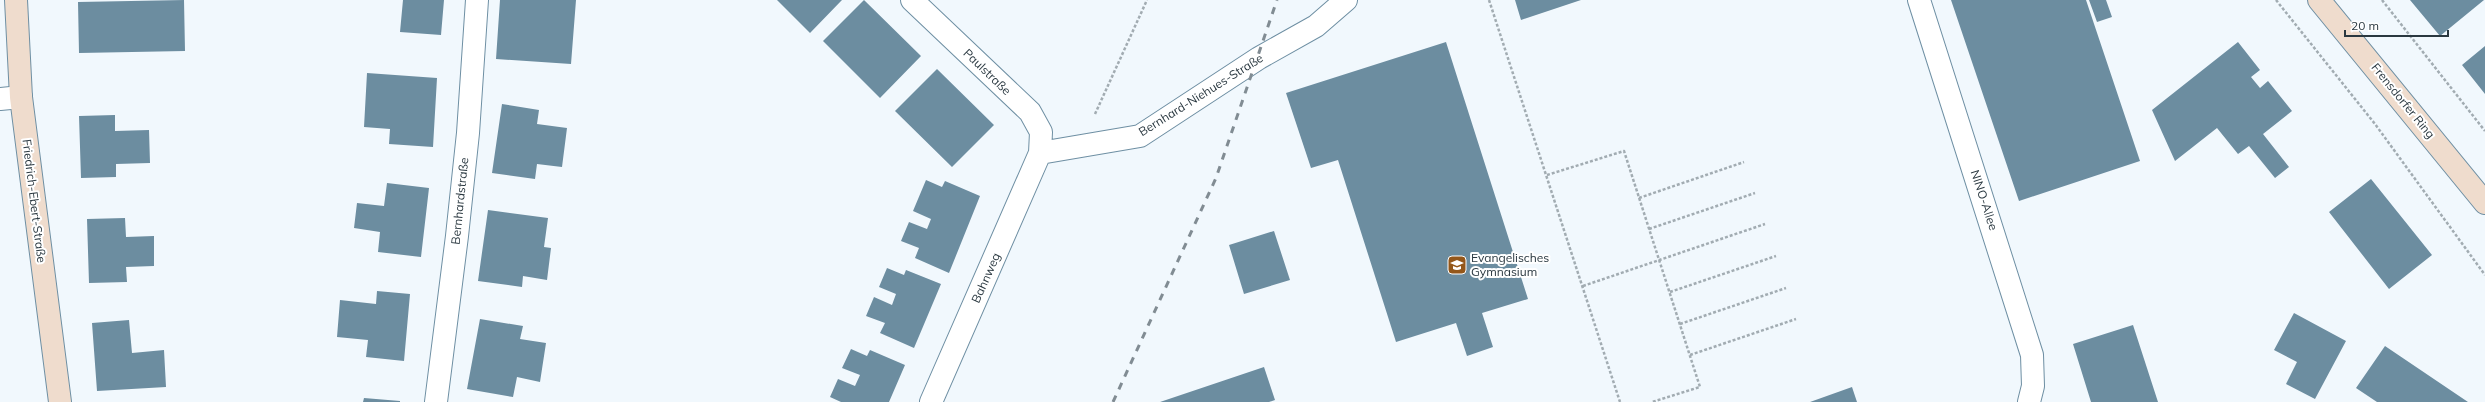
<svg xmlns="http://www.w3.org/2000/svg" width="2485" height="402" font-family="Mulish,sans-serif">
<rect width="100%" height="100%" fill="#f1f8fd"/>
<path fill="#6c8da0" d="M 184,0 L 185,51 L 79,53 L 78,2 Z
M 403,0 L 444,0 L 441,35 L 400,32 Z
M 500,0 L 576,0 L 571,64 L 496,59 Z
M 777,0 L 842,0 L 810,33 Z
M 864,0 L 921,56 L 880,98 L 823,41 Z
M 1515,0 L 1581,0 L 1521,20 Z
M 1951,0 L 2086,0 L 2140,161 L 2019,201 Z
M 2089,0 L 2106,0 L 2112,17 L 2097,22 Z
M 2410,0 L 2484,0 L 2440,36 Z
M 1446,42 L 1528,299 L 1482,313 L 1493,347 L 1467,356 L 1456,323 L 1396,342 L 1338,160 L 1311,168 L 1286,93 Z
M 2238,42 L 2260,70 L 2251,77 L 2260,88 L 2268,81 L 2292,111 L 2263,134 L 2289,167 L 2275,178 L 2249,146 L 2238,154 L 2217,128 L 2175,161 L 2152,110 Z
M 2485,46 L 2485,94 L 2462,65 Z
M 937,69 L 994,125 L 952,167 L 895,111 Z
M 367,73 L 437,78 L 433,147 L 389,144 L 390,129 L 364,127 Z
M 502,104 L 539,110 L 537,124 L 567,128 L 562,167 L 537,164 L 535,179 L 492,173 Z
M 115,115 L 115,131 L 149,130 L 150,163 L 116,164 L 116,177 L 81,178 L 79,116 Z
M 2371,179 L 2432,255 L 2389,289 L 2329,212 Z
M 926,180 L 942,187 L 945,181 L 980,196 L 949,273 L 915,258 L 919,248 L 901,241 L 909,222 L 927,229 L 931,219 L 913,211 Z
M 387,183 L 429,188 L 421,257 L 378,252 L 380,232 L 354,228 L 357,203 L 384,206 Z
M 488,210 L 548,218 L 544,247 L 551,248 L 547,280 L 523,276 L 522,287 L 478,281 Z
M 125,218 L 126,237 L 154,236 L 154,266 L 126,267 L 127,282 L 89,283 L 87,219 Z
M 1274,231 L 1290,280 L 1244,294 L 1229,245 Z
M 887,268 L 904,275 L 906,270 L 941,284 L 914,348 L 880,333 L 885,323 L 866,316 L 874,297 L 892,305 L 896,294 L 879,287 Z
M 377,291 L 410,294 L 404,361 L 366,357 L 368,340 L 337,337 L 340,300 L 376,304 Z
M 2294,313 L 2346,341 L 2315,399 L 2286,384 L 2297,362 L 2274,350 Z
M 480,319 L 523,326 L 520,339 L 546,343 L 540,382 L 517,377 L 513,397 L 467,389 Z
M 129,320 L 132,353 L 164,350 L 166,387 L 97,391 L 92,323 Z
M 2133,325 L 2158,402 L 2091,402 L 2073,344 Z
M 2385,346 L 2468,402 L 2377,402 L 2356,388 Z
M 851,349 L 867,356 L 870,350 L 905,365 L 889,402 L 841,402 L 830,397 L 838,379 L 855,386 L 860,375 L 842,368 Z
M 1264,367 L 1275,400 L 1269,402 L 1160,402 Z
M 1852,387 L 1857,402 L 1810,402 Z
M 364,398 L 400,401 L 400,402 L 363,402 Z"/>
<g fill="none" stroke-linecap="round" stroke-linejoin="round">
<g stroke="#6e8fa3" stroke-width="24">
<path id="street" d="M 912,0 L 1030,112 L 1041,132 L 1040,153 L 931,402
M 1919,0 L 2032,355 L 2033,386 L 2029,402
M 0,99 L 21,97
M 1040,153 L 1140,136 L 1259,58 L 1316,26 L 1346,0
M 436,402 L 457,236 L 468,133 L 477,0"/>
</g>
<g stroke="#6e8fa3" stroke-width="24">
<path id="secondary" d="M 16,0 L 21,97 L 60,402
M 2319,0 L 2485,203"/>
</g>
<path stroke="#a2acb2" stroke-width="2.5" stroke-dasharray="3 2" stroke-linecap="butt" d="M 1489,0 L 1620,402
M 2276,0 L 2375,124 L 2485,275
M 2382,0 L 2485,131
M 1095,114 L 1147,0
M 1547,175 L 1624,151 L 1700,387 L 1652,402
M 1639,198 L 1744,162
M 1649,229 L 1755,193
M 1583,286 L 1765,224
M 1670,292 L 1776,256
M 1680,324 L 1786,288
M 1690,355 L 1796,319"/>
<use href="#street" stroke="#fff" stroke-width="22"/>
<use href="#secondary" stroke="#efdccd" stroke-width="22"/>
<path stroke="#818c93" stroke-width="3" stroke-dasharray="7 7" stroke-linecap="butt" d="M 1113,402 L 1216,178 L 1277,0"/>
</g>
<defs>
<g id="school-square" transform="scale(1)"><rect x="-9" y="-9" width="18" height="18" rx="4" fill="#94571a" stroke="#fff"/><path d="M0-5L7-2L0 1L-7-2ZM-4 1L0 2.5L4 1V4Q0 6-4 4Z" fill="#fff"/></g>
</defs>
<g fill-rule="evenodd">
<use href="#school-square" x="1457" y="265"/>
</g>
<g text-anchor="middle" stroke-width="4" stroke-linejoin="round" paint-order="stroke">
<g font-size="12" fill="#2a3840" stroke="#fff">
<text transform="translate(987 72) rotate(44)" y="4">Paulstraße</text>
<text transform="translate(1201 95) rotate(-32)" y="4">Bernhard-Niehues-Straße</text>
<text transform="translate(2403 101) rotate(51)" y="4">Frensdorfer Ring</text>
<text transform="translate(1984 200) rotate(72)" y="4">NINO-Allee</text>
<text transform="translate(34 201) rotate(83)" y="4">Friedrich-Ebert-Straße</text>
<text transform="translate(460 201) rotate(-84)" y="4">Bernhardstraße</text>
<text transform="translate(986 278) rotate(-66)" y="4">Bahnweg</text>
</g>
<g font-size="12" fill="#2a3840" stroke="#fff" text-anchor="start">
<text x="1471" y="262">Evangelisches<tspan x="1471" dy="14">Gymnasium</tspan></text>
</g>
</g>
<path d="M2345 30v6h103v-6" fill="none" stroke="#2a3840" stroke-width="2"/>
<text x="2351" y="30" font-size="12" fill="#2a3840" stroke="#ffffff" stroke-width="3" paint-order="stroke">20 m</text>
</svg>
